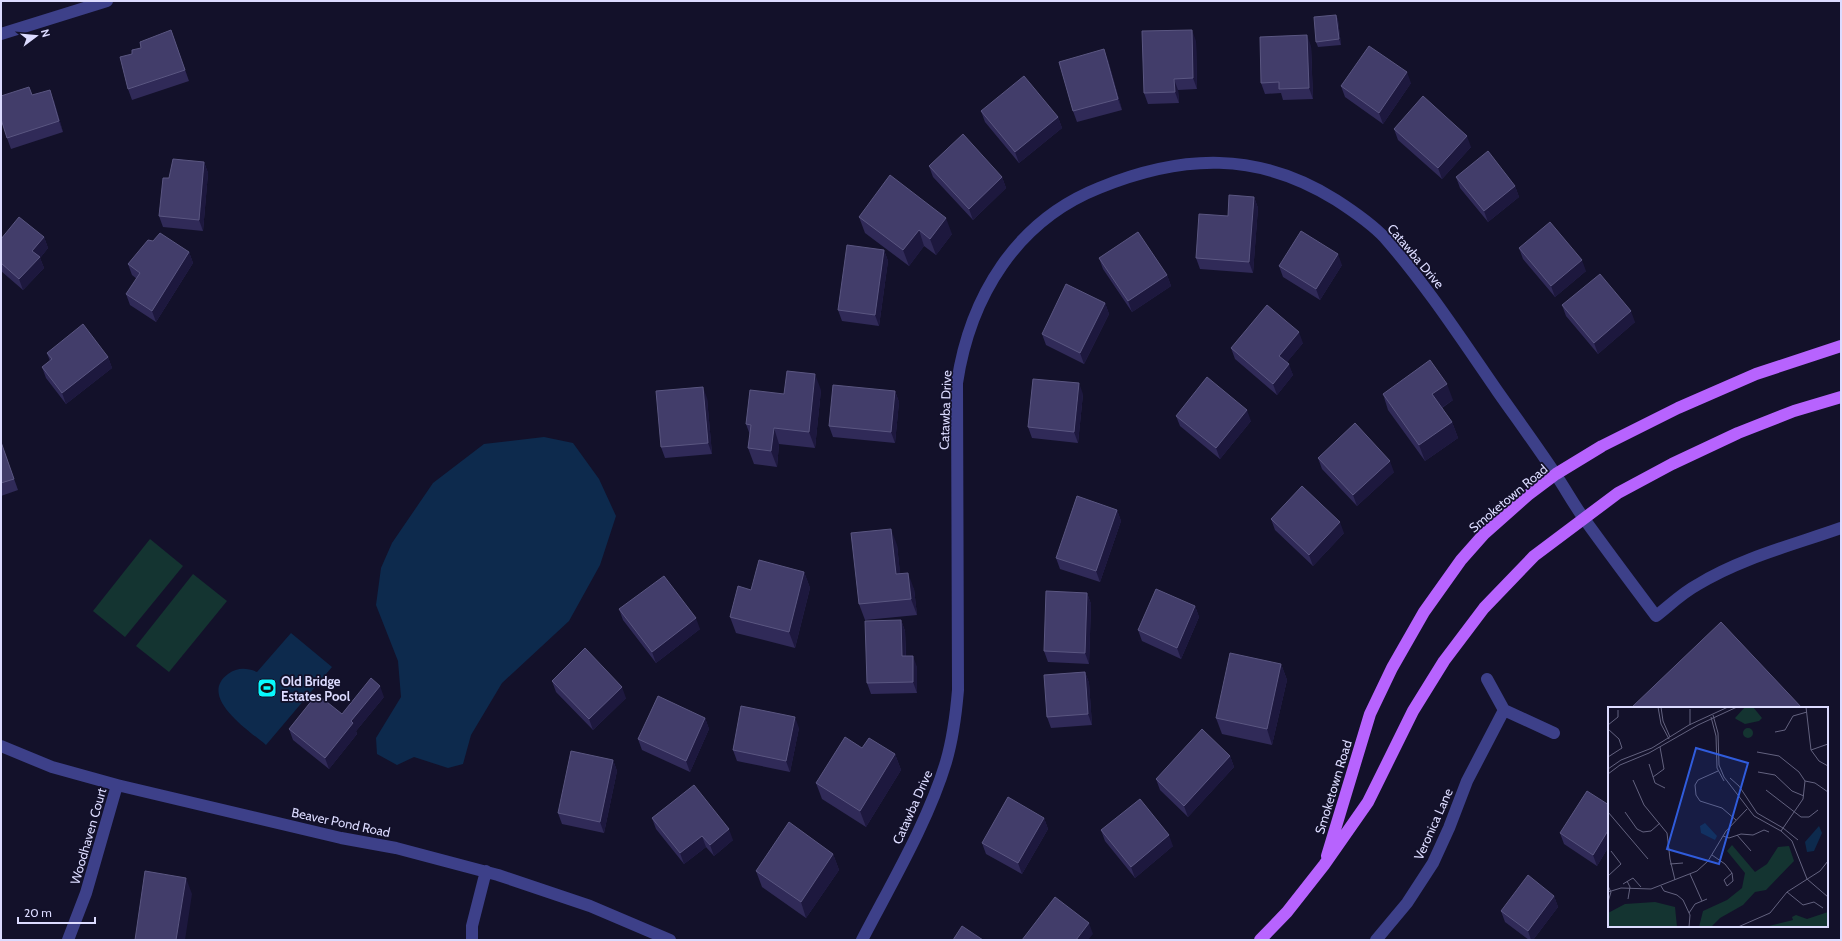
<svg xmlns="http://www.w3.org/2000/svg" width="1842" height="941" font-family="Cabin,sans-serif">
<rect width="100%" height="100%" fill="#13112a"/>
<path fill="#143431" d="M 150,539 L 183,566 L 125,637 L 93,611 Z
M 193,574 L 227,601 L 169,672 L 136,646 Z"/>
<path fill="#0d2a4d" d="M 544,437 L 573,443 L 599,479 L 616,516 L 600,565 L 569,621 L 502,683 L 471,735 L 463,764 L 448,768 L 414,757 L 397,765 L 377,754 L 376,738 L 401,697 L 398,661 L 376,605 L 381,568 L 392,543 L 433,483 L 484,444 Z
M 291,633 L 332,667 L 266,745 C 250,731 197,697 228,674 C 238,667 247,668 257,672 Z"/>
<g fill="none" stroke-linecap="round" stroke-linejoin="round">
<path stroke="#3d4089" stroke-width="12" d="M 1,34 L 107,1
M 1487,679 L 1504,710 L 1554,733
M 1,746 L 52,767 L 117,785 L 341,838 L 396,848 L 498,875 L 590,906 L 670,940
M 68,940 L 86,893 L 117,785
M 472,940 L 472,926 L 486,871
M 862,940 C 891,884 928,822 946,762 C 953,738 956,714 958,690 L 957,383 C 970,297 1016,221 1099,188 C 1182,154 1258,151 1336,200 C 1353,211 1371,223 1385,238 C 1427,286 1462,340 1498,392 C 1517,419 1536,445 1554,472 C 1565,488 1574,505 1585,520 C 1608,552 1632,584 1656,616 C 1669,606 1682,593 1697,585 C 1741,558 1793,545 1841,528
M 1376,940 L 1407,903 L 1433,863 L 1449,828 L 1467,781 L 1504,710"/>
<path stroke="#b763fe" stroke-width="12" d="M 1327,856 L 1370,714 L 1392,668 L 1424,612 L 1461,560 L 1484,534 L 1528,495 L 1556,474 L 1602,446 L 1678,408 L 1756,374 L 1841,346
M 1260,940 L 1287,912 L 1324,865 L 1368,802 L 1413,711 L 1444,661 L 1484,608 L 1534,556 L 1618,493 L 1672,464 L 1738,433 L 1794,411 L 1841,397"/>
</g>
<path fill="#302a58" d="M 1336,15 L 1338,20 L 1341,45 L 1318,47 L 1316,42 Z
M 171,30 L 189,81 L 132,100 L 128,89 L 141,48 Z
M 1196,41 L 1197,89 L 1178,90 L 1179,103 L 1148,104 L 1144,93 Z
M 1311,46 L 1313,99 L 1283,100 L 1281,93 L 1265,94 L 1261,83 Z
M 1108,60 L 1122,110 L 1077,122 L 1073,111 Z
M 1411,83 L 1383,124 L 1345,97 L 1341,86 Z
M 32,95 L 54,101 L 63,132 L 11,149 L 7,138 Z
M 981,111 L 1058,117 L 1062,128 L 1019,163 L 985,122 Z
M 1394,129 L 1471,147 L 1442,179 L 1398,140 Z
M 204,162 L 208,173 L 203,231 L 163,227 L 159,216 L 169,178 Z
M 929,166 L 1002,177 L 1006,188 L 973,220 L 933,177 Z
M 1456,177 L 1515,186 L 1519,197 L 1488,222 L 1460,188 Z
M 1254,197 L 1258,208 L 1253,273 L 1200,269 L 1196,258 L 1228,216 Z
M 859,217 L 952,234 L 936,255 L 924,246 L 909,266 L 865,233 Z
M 44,237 L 48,248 L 40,258 L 44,268 L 23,290 L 1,271 L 1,239 Z
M 1519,248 L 1586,271 L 1555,297 L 1523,259 Z
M 884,250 L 888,261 L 879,326 L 842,321 L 838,310 Z
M 189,252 L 193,263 L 156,322 L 130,305 L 126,294 L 137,279 L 132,275 L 128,264 Z
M 1099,258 L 1167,275 L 1171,286 L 1132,312 L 1103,269 Z
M 1342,265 L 1320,300 L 1283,277 L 1279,266 Z
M 1105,303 L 1109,314 L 1084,364 L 1046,345 L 1042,334 Z
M 1562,305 L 1635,322 L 1598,354 L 1566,316 Z
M 1303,343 L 1287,362 L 1293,375 L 1277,395 L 1235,359 L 1231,348 Z
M 47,353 L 108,357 L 112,368 L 66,404 L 46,378 L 42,367 L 50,361 Z
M 821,390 L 815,448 L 779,444 L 777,467 L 754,464 L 748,448 L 750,435 L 746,424 L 784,394 Z
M 895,391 L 899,402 L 895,443 L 833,437 L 829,426 Z
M 1083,394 L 1078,443 L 1032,438 L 1028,427 Z
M 1383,394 L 1453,400 L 1442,408 L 1452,422 L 1458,438 L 1425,461 L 1388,410 Z
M 707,398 L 712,454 L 665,458 L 661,447 Z
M 1176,416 L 1251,421 L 1220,459 L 1180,426 Z
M 1,442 L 18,490 L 1,496 Z
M 1318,458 L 1394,472 L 1357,506 L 1322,469 Z
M 1117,510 L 1121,521 L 1100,582 L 1060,569 L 1056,558 Z
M 1271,519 L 1344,533 L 1313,566 L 1275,530 Z
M 897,545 L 900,574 L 914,589 L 917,615 L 865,620 L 859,604 Z
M 804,572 L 810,588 L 795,648 L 736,633 L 730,617 L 751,590 Z
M 1087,593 L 1091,604 L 1089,664 L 1048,662 L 1044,651 Z
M 1195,606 L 1199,617 L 1181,659 L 1142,641 L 1138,630 Z
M 619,609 L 700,629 L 656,663 L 623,620 Z
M 901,620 L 905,631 L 906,656 L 917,667 L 917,693 L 871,694 L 867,683 Z
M 1281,664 L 1287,680 L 1272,745 L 1222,734 L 1216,718 Z
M 1085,672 L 1089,683 L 1092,725 L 1051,728 L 1047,717 Z
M 552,681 L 626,698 L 593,730 L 556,692 Z
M 384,697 L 356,731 L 357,734 L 329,769 L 293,740 L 289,729 L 342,714 Z
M 705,718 L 709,729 L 690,772 L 642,750 L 638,739 Z
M 799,728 L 790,772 L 737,761 L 733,750 Z
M 862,748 L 895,754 L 901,770 L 866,827 L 822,799 L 816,783 Z
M 1230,756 L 1234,767 L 1188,817 L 1160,790 L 1156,779 Z
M 613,760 L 617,771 L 604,833 L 562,824 L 558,813 Z
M 1609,805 L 1609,846 L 1597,866 L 1564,844 L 1560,833 Z
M 652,818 L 733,840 L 714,856 L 706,847 L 684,864 L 656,829 Z
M 1044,818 L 1048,829 L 1022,874 L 986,854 L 982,843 Z
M 1101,830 L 1173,846 L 1135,878 L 1105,841 Z
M 833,854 L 839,870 L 806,918 L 762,887 L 756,871 Z
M 1554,896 L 1558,907 L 1533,940 L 1529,940 L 1505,922 L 1501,911 Z"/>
<path fill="#1d183e" d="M 1336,15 L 1338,20 L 1341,45 L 1339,39 Z
M 1192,30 L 1196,41 L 1197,89 L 1193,78 Z
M 1307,35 L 1311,46 L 1313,99 L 1309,88 Z
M 1104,49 L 1108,60 L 1122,110 L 1118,99 Z
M 1407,72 L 1411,83 L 1383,124 L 1379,113 Z
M 1174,79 L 1178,90 L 1179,103 L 1175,92 Z
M 50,90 L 54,101 L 63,132 L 59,121 Z
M 1058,117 L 1062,128 L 1019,163 L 1015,152 Z
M 1467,136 L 1471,147 L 1442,179 L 1438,168 Z
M 204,162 L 208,173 L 203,231 L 199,220 Z
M 1002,177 L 1006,188 L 973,220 L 969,209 Z
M 1515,186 L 1519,197 L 1488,222 L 1484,211 Z
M 1254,197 L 1258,208 L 1253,273 L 1249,262 Z
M 946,218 L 952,234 L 936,255 L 930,239 Z
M 919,230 L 924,246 L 909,266 L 903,250 Z
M 44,237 L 48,248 L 40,258 L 44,268 L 23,290 L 19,279 L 32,251 Z
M 884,250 L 888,261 L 879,326 L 875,315 Z
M 189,252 L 193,263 L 156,322 L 152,311 Z
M 1338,254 L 1342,265 L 1320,300 L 1316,289 Z
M 1582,260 L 1586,271 L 1555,297 L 1551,286 Z
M 1167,275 L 1171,286 L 1132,312 L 1128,301 Z
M 1105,303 L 1109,314 L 1084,364 L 1080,353 Z
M 1631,311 L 1635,322 L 1598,354 L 1594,343 Z
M 1299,332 L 1303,343 L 1283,367 L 1279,356 Z
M 108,357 L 112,368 L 66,404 L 62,393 Z
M 1289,364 L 1293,375 L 1277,395 L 1273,384 Z
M 815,374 L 821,390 L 815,448 L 809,432 Z
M 1079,383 L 1083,394 L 1078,443 L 1074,432 Z
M 1447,384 L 1453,400 L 1438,410 L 1432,394 Z
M 703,387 L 707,398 L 712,454 L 708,443 Z
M 895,391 L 899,402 L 895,443 L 891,432 Z
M 1247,410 L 1251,421 L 1220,459 L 1216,448 Z
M 1452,422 L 1458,438 L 1425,461 L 1419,445 Z
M 774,428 L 779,444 L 777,467 L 771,451 Z
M 1390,461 L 1394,472 L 1357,506 L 1353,495 Z
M 1117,510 L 1121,521 L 1100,582 L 1096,571 Z
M 1340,522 L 1344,533 L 1313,566 L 1309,555 Z
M 891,529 L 897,545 L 902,590 L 896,574 Z
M 804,572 L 810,588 L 795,648 L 789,632 Z
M 908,573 L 914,589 L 917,615 L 911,599 Z
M 1087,593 L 1091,604 L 1089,664 L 1085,653 Z
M 1195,606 L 1199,617 L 1181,659 L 1177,648 Z
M 696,618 L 700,629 L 656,663 L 652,652 Z
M 901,620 L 905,631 L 906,667 L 902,656 Z
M 913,656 L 917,667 L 917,693 L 913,682 Z
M 1281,664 L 1287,680 L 1272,745 L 1267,729 Z
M 1085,672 L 1089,683 L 1092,725 L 1088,714 Z
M 380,686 L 384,697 L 356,731 L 357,734 L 329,769 L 325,758 L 351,721 Z
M 622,687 L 626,698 L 593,730 L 589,719 Z
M 795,717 L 799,728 L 790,772 L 786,761 Z
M 705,718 L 709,729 L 690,772 L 686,761 Z
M 895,754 L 901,770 L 866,827 L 860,811 Z
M 1230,756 L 1234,767 L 1188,817 L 1184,806 Z
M 613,760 L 617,771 L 604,833 L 600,822 Z
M 1044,818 L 1048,829 L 1022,874 L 1018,863 Z
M 729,829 L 733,840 L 714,856 L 710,845 Z
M 1609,829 L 1609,846 L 1597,866 L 1593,855 Z
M 1169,835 L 1173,846 L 1135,878 L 1131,867 Z
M 702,836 L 706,847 L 684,864 L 680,853 Z
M 833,854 L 839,870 L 806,918 L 801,902 Z
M 186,878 L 192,894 L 185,940 L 176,940 Z
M 1554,896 L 1558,907 L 1533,940 L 1531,940 L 1528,931 Z
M 1089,923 L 1093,934 L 1088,940 L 1076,940 Z"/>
<path fill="#423d6a" stroke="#5a5681" d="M 1336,15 L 1339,39 L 1316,42 L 1314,17 Z
M 171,30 L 185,70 L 128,89 L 120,57 L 132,54 L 132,50 L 141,48 L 140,42 Z
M 1192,30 L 1193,78 L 1174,79 L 1175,92 L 1144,93 L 1142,31 Z
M 1307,35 L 1309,88 L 1279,89 L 1279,82 L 1261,83 L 1260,37 Z
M 1369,46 L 1407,72 L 1379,113 L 1341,86 Z
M 1104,49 L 1118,99 L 1073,111 L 1059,62 Z
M 1024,76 L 1058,117 L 1015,152 L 981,111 Z
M 29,87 L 32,95 L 50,90 L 59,121 L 7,138 L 1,119 L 1,96 Z
M 1423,96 L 1467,136 L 1438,168 L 1394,129 Z
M 963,134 L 1002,177 L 969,209 L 929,166 Z
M 1488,151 L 1515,186 L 1484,211 L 1456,177 Z
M 173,159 L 204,162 L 199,220 L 159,216 L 163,178 L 169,178 Z
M 890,175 L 946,218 L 930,239 L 919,230 L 903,250 L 859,217 Z
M 1229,195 L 1254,197 L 1249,262 L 1196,258 L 1199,214 L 1228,216 Z
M 19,217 L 44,237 L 32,251 L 40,257 L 19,279 L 1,263 L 1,239 Z
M 1550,222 L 1582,260 L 1551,286 L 1519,248 Z
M 1301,231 L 1338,254 L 1316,289 L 1279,266 Z
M 1138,232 L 1167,275 L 1128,301 L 1099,258 Z
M 160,233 L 189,252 L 152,311 L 126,294 L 140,273 L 128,264 L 148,240 L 153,241 Z
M 847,245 L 884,250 L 875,315 L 838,310 Z
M 1600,274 L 1631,311 L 1594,343 L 1562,305 Z
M 1066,284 L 1105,303 L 1080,353 L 1042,334 Z
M 1267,305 L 1299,332 L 1279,356 L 1289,364 L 1273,384 L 1231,348 Z
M 83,324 L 108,357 L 62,393 L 42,367 L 52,359 L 47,353 Z
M 1430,360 L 1447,384 L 1432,394 L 1452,422 L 1419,445 L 1383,394 Z
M 787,371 L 815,374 L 809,432 L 774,428 L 771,451 L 748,448 L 751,425 L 746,424 L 750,390 L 784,394 Z
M 1207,377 L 1247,410 L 1216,448 L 1176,416 Z
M 1033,379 L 1079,383 L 1074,432 L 1028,427 Z
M 833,385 L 895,391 L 891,432 L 829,426 Z
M 703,387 L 708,443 L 661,447 L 656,391 Z
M 1355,423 L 1390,461 L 1353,495 L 1318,458 Z
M 1,442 L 14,479 L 1,483 Z
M 1302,486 L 1340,522 L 1309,555 L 1271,519 Z
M 1077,496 L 1117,510 L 1096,571 L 1056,558 Z
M 891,529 L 896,574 L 908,573 L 911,599 L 859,604 L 851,533 Z
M 759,560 L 804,572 L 789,632 L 730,617 L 738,586 L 751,590 Z
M 664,576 L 696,618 L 652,652 L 619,609 Z
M 1156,589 L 1195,606 L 1177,648 L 1138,630 Z
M 1046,591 L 1087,593 L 1085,653 L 1044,651 Z
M 901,620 L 902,656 L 913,656 L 913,682 L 867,683 L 865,621 Z
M 1721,622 L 1802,708 L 1631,708 Z
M 585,648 L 622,687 L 589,719 L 552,681 Z
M 1230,653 L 1281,664 L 1267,729 L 1216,718 Z
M 1085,672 L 1088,714 L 1047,717 L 1044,675 Z
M 371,678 L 380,686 L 351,721 L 353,723 L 325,758 L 289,729 L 317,694 L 342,714 Z
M 658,696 L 705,718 L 686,761 L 638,739 Z
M 741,706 L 795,717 L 786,761 L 733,750 Z
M 1202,729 L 1230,756 L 1184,806 L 1156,779 Z
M 845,737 L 862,748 L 869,738 L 895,754 L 860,811 L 816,783 Z
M 571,751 L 613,760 L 600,822 L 558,813 Z
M 694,785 L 729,829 L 710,845 L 702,836 L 680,853 L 652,818 Z
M 1587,791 L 1609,805 L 1609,829 L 1593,855 L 1560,833 Z
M 1008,797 L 1044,818 L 1018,863 L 982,843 Z
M 1140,799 L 1169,835 L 1131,867 L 1101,830 Z
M 789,822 L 833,854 L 801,902 L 756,871 Z
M 145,871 L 186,878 L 176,940 L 135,940 Z
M 1528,875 L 1554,896 L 1528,931 L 1501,911 Z
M 1055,897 L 1089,923 L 1076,940 L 1022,940 Z
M 962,926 L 983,940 L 953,940 Z"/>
<defs>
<g id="stadium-square" transform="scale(1)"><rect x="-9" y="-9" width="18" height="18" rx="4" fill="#08f9fd" stroke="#13112a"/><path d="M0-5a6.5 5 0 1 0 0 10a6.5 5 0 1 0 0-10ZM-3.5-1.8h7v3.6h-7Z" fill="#111"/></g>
</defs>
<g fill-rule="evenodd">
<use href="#stadium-square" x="267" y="688"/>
</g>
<g text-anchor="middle" stroke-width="3.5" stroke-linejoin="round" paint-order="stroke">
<g font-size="13" fill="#dcdbff" stroke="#13112a">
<text transform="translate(1416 256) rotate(50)" y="5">Catawba Drive</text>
<text transform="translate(945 410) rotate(-88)" y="5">Catawba Drive</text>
<text transform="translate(1508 498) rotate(-40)" y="5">Smoketown Road</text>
<text transform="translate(1333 787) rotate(-73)" y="5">Smoketown Road</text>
<text transform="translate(912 807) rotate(-66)" y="5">Catawba Drive</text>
<text transform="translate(341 822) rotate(12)" y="5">Beaver Pond Road</text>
<text transform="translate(1433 824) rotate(-66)" y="5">Veronica Lane</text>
<text transform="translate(88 836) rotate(-74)" y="5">Woodhaven Court</text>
</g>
<g font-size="13" font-weight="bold" fill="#dcdbff" stroke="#13112a" text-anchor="start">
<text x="281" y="686">Old Bridge<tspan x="281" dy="15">Estates Pool</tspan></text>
</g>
</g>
<g transform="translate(1608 707)">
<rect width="220" height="220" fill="#13112a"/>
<path d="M 137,0 L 145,0 L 154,11 L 151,14 L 137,17 L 128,12 L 127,11 ZM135 26a5 5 0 1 1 10 0a5 5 0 1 1-10 0ZM 124,138 L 147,165 L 159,157 L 170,140 L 181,139 L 186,154 L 158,183 L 147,185 L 135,198 L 112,211 L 103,220 L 91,220 L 95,204 L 119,193 L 134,181 L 137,166 L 119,144 ZM 47,195 L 67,200 L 69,220 L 0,220 L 0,206 L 17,197 ZM 220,205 L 220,220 L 157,220 L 185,213 L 184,210 L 188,208 L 199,212 Z" fill="#143431"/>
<path d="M 97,116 L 109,129 L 107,133 L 93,126 L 92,119 ZM 211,119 L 214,126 L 206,144 L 199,145 L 197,135 Z" fill="#0d2a4d"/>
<path fill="none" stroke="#63627f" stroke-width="1" d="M 50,0 L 53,17 L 61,32M 53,0 L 55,14 L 62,30M 198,0 L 203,43 L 211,54 L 220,59M 105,8 L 110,26 L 111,58 L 116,70 L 146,109 L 173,124 L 184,134 L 199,172 L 220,190M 103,10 L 108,29 L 109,61 L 116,74M 0,18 L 10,10 L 10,3M 82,18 L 82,2M 0,22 L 11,32 L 14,41 L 0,50M 167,25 L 177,23 L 185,9 L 199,5M 203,43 L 220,37M 149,45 L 171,49 L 191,65 L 197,74 L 195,92 L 173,124M 41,57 L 47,76 L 57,81M 0,62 L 13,53 L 44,41 L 81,18 L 120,0M 110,64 L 90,73 L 87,78 L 88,88 L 92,94 L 114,101 L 128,113M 150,65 L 167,68 L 184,84 L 196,89M 0,67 L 12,58 L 41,46 L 90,18 L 129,0M 45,70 L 56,62 L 52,40M 122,71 L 131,79 L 149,106 L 175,121 L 190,133M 25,73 L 36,98 L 59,126 L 62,152 L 67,173M 197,74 L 207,76 L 220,85M 158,83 L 193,110 L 201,110 L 210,103M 0,105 L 40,152M 17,105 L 29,122 L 35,125 L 43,124 L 52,116M 129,128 L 143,144M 115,129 L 121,131 L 133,127 L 145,128 L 156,123 L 161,125M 104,148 L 117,157 L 124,166M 62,157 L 75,156M 124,166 L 125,174 L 119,179 L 116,173 ZM 82,167 L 94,194M 0,169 L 13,157 L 3,144M 19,174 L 22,180 L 20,192M 15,177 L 25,171 L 33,180M 0,179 L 3,185 L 0,195M 53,179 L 56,184 L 69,188 L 75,193 L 82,208 L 81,220M 0,185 L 13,181 L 43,182 L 89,164 L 100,154 L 118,124 L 139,102M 179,185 L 195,198 L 206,195 L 215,201M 81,206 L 87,197 L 99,192M 130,220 L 162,206 L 179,185 L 212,164 L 220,154"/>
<path fill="#305cdc" fill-opacity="0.15" stroke="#305cdc" stroke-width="2" d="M 88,41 L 140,56 L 111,157 L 59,142 Z"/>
<rect width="220" height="220" fill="none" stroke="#dcdbff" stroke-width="2"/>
</g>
<rect width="1842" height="941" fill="none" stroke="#dcdbff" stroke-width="4"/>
<g transform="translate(36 36) rotate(74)" stroke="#13112a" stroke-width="3" paint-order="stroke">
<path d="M0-3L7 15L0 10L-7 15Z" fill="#dcdbff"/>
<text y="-6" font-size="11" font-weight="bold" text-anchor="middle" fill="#dcdbff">N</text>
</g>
<path d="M18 917v6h77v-6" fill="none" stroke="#dcdbff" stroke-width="2"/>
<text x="24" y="917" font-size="12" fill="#dcdbff" stroke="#13112a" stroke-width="3" paint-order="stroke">20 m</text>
</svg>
